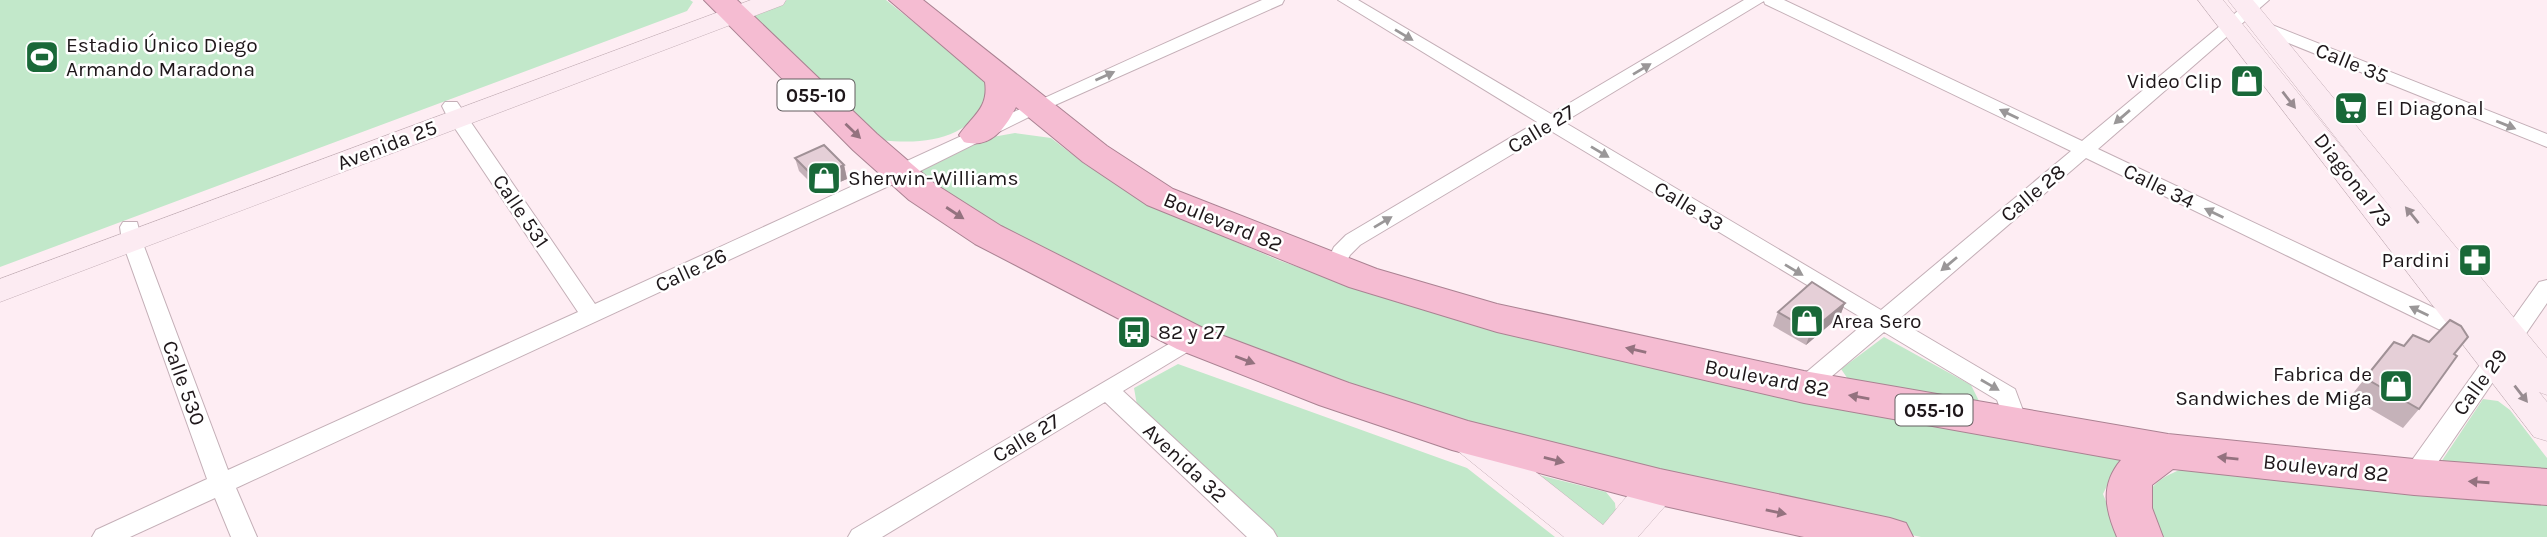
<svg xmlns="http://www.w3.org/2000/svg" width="2547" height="537" font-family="Karla,sans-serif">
<rect width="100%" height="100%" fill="#feedf3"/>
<path fill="#c2e8ca" d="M 0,0 L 690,0 L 693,2 L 687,11 L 0,267 Z
M 787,0 L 886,0 L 983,78 L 991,94 C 970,140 926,145 881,140 L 743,16 Z
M 1015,133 L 1051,138 L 1086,165 L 1195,224 L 1278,260 L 1397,302 L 1510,334 L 2122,455 L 2103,494 L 2120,537 L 1921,537 L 1790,509 L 1440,417 L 1246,350 L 1070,270 L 910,175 L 987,138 Z
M 1884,337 L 1971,385 L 1979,401 L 1966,406 L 1850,382 L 1841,369 Z
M 1178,364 L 1467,468 L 1555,537 L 1277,537 L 1138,411 L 1134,388 Z
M 2483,399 L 2498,401 L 2510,410 L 2547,458 L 2547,474 L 2437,468 Z
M 2182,469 L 2547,500 L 2547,537 L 2159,537 C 2144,501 2139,486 2182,469 Z
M 1531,473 L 1606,492 L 1615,503 L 1617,522 L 1600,529 Z"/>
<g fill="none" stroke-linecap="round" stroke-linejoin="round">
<g stroke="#c4afb7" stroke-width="2">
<path id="street" d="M 1262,0 L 1284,0 L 1282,4 L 1035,114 L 906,178 L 236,488 L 257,537 L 231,537 L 215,498 L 130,537 L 92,537 L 96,530 L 207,479 L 122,241 L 120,227 L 123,222 L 137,222 L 142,241 L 228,470 L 578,312 L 448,118 L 442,106 L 445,102 L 457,102 L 595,304 C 818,203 1038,99 1262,0 Z
M 1338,0 L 1358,0 L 1551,114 L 1744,0 L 1784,0 L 2082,141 L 2251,0 L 2269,0 L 2098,149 L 2481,330 L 2484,336 L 2481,342 L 2473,344 L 2465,342 L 2086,158 L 1898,320 L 2015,389 L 2028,424 L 2024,430 L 2016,433 L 2008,430 L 1997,400 L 1884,332 L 1812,393 L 1804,396 L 1796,393 L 1793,387 L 1796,381 L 1867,321 L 1551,131 L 1360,245 L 1350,255 L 1341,272 L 1327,272 L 1324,267 L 1334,247 L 1346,235 L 1537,122 ZM 1764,1 L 1765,4 L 2071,151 L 1881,310 L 1564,122 Z
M 2257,19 L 2547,134 L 2547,147 L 2251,28 L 2248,24 Z
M 2547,280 L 2547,303 L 2423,484 L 2414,487 L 2405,484 L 2402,477 L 2405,470 L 2539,282 Z
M 1191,331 L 1199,333 L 1202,339 L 1199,345 L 1123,391 L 1273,530 L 1277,537 L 1247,537 L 1105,402 L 882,537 L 848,537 L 852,530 Z"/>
</g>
<g stroke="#c4afb7" stroke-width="1">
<path id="secondary" d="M 751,0 L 786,0 L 783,5 L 0,302 L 0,279 Z
M 2198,0 L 2223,0 L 2394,212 L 2228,0 L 2253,0 L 2547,358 L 2547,395 L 2539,392 L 2547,402 L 2547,441 L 2534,437 Z
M 1467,424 L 1480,428 L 1603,525 C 1622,504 1643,467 1673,477 L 1678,487 L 1673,497 L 1638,537 L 1564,537 L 1454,448 L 1449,438 L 1454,428 Z"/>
</g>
<g stroke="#aa8292" stroke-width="2">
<path id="highway" d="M 704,0 L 737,0 L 877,134 L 935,184 L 1001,226 L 1205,329 L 1349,383 L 1468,421 L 1660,469 L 1890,518 L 1906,523 L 1913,537 L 1804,537 L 1660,505 L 1452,450 L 1319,405 L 1177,349 L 975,244 L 909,200 L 853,150 Z
M 889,0 L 923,0 L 1107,146 L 1173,189 L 1377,269 L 1497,304 L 1804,371 L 2168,434 L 2414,459 L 2547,469 L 2547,505 L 2414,495 L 2173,469 L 2152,485 L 2152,508 L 2163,537 L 2117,537 C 2105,509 2100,485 2121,460 L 1804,403 L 1497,332 L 1349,287 L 1147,205 L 1083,162 L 1016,107 C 1005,129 990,149 964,142 L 959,135 C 972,116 989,108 985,82 Z"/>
</g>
<use href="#street" fill="#fff" fill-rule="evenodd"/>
<use href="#secondary" fill="#fcebf2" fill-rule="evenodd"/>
<use href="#highway" fill="#f5bcd2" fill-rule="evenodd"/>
</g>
<path fill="#c5b2b9" d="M 795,158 L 844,165 L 847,179 L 819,191 L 799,171 Z
M 1845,303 L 1840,316 L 1806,345 L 1773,326 L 1778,312 Z
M 2394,342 L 2404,346 L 2429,342 L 2454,354 L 2419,409 L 2403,428 L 2350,397 Z"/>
<path fill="#a09196" d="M 844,165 L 847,179 L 819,191 L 815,178 Z
M 1845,303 L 1840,316 L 1806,345 L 1811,331 Z"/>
<path fill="#e5cfd7" stroke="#a09196" stroke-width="2" d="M 824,145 L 844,165 L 815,178 L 795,158 Z
M 1812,282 L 1845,303 L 1811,331 L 1778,312 Z
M 2450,320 L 2461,326 L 2468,337 L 2454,354 L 2457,356 L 2419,409 L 2365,378 L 2394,342 L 2404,346 L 2413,335 L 2429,342 Z"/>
<defs><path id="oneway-solid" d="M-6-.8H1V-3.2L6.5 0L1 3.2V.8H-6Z" transform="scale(1.75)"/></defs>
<g fill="#9a9798">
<use href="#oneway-solid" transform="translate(1404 35) rotate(31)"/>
<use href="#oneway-solid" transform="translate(1642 69) rotate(-31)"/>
<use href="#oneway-solid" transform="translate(1105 76) rotate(-24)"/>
<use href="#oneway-solid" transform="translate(2009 114) rotate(-154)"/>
<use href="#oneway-solid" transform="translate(2122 117) rotate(139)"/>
<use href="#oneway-solid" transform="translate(2506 125) rotate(22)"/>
<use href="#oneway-solid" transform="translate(1600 152) rotate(31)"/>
<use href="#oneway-solid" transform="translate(2214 213) rotate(-154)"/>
<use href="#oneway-solid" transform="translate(1383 222) rotate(-31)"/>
<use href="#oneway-solid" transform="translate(1949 264) rotate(140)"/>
<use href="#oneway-solid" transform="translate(1794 270) rotate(31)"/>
<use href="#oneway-solid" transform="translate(2419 311) rotate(-154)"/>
<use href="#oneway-solid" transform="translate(1990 385) rotate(30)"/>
</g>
<g fill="#988c91">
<use href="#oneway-solid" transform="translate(2289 100) rotate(52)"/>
<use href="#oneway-solid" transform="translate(2412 215) rotate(-129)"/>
<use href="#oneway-solid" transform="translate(2521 394) rotate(52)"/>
</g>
<g fill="#94727f">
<use href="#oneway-solid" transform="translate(853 131) rotate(44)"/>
<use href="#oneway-solid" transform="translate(955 213) rotate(33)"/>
<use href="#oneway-solid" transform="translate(1636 350) rotate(-167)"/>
<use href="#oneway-solid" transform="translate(1245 360) rotate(21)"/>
<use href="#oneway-solid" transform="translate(1859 397) rotate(-170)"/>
<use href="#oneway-solid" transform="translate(2228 458) rotate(-174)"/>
<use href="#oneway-solid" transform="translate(1554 460) rotate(14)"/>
<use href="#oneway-solid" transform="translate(2479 482) rotate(-176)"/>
<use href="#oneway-solid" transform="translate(1776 512) rotate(12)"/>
</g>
<defs>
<g id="stadium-square" transform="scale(1.75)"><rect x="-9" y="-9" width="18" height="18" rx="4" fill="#196838" stroke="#fff"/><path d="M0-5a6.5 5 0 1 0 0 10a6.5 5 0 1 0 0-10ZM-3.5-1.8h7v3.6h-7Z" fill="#fff"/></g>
<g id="shop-square" transform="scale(1.75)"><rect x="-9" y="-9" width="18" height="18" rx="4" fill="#196838" stroke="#fff"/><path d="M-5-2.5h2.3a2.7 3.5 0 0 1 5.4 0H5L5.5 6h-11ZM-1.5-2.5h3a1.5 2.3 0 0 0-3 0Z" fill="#fff"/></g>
<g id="supermarket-square" transform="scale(1.75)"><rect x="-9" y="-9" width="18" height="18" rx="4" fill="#196838" stroke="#fff"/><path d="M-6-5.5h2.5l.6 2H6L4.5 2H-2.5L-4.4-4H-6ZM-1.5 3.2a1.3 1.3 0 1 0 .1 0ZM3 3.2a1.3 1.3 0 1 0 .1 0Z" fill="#fff"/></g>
<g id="pharmacy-square" transform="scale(1.75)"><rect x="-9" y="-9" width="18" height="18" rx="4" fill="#196838" stroke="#fff"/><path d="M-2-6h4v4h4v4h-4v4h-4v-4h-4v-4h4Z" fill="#fff"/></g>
<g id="bus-square" transform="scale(1.75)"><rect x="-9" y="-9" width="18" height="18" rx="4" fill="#196838" stroke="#fff"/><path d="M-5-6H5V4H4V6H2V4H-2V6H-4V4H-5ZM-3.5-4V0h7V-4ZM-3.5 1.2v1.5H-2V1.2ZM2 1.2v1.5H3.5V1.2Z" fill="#fff"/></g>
</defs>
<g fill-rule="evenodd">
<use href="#stadium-square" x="42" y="57"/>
<use href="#shop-square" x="2247" y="81"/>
<use href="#supermarket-square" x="2351" y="108"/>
<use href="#shop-square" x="824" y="178"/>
<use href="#pharmacy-square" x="2475" y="260"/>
<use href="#shop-square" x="1807" y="321"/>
<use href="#bus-square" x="1134" y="332"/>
<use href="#shop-square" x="2396" y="386"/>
</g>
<g text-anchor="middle" stroke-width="5" stroke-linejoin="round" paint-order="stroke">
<g fill="#fff" stroke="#625d5f" stroke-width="2">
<rect x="777.5" y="79.5" width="77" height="31" rx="5"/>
<rect x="1895.5" y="394.5" width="77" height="31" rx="5"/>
</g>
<g font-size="19" font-weight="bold" fill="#1e171a">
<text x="816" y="102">055-10</text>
<text x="1934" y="417">055-10</text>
</g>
<g font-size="21" fill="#1e171a" stroke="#fff" text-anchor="start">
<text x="66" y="52">Estadio Único Diego<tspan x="66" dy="24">Armando Maradona</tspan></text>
<text x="2222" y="88" text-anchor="end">Video Clip</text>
<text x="2376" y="115">El Diagonal</text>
<text x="848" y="185">Sherwin-Williams</text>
<text x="2450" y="267" text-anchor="end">Pardini</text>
<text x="1832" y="328">Area Sero</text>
<text x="1158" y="339">82 y 27</text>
<text x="2372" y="381" text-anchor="end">Fabrica de<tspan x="2372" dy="24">Sandwiches de Miga</tspan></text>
</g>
<g font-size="21" fill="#1e171a" stroke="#fff">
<text transform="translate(2352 63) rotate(22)" y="7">Calle 35</text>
<text transform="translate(1541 129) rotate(-31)" y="7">Calle 27</text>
<text transform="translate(387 145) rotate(-21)" y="7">Avenida 25</text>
<text transform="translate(2353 180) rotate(52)" y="7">Diagonal 73</text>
<text transform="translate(2159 186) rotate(26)" y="7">Calle 34</text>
<text transform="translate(2033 193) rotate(-40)" y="7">Calle 28</text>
<text transform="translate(1689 206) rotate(31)" y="7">Calle 33</text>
<text transform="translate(521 211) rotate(56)" y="7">Calle 531</text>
<text transform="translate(1223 222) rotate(22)" y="7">Boulevard 82</text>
<text transform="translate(691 270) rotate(-25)" y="7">Calle 26</text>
<text transform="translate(1767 378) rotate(11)" y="7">Boulevard 82</text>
<text transform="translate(2480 382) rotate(-54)" y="7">Calle 29</text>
<text transform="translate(184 383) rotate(70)" y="7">Calle 530</text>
<text transform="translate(1026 438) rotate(-31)" y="7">Calle 27</text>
<text transform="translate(1185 463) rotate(43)" y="7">Avenida 32</text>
<text transform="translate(2326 468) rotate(6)" y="7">Boulevard 82</text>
</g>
</g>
</svg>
